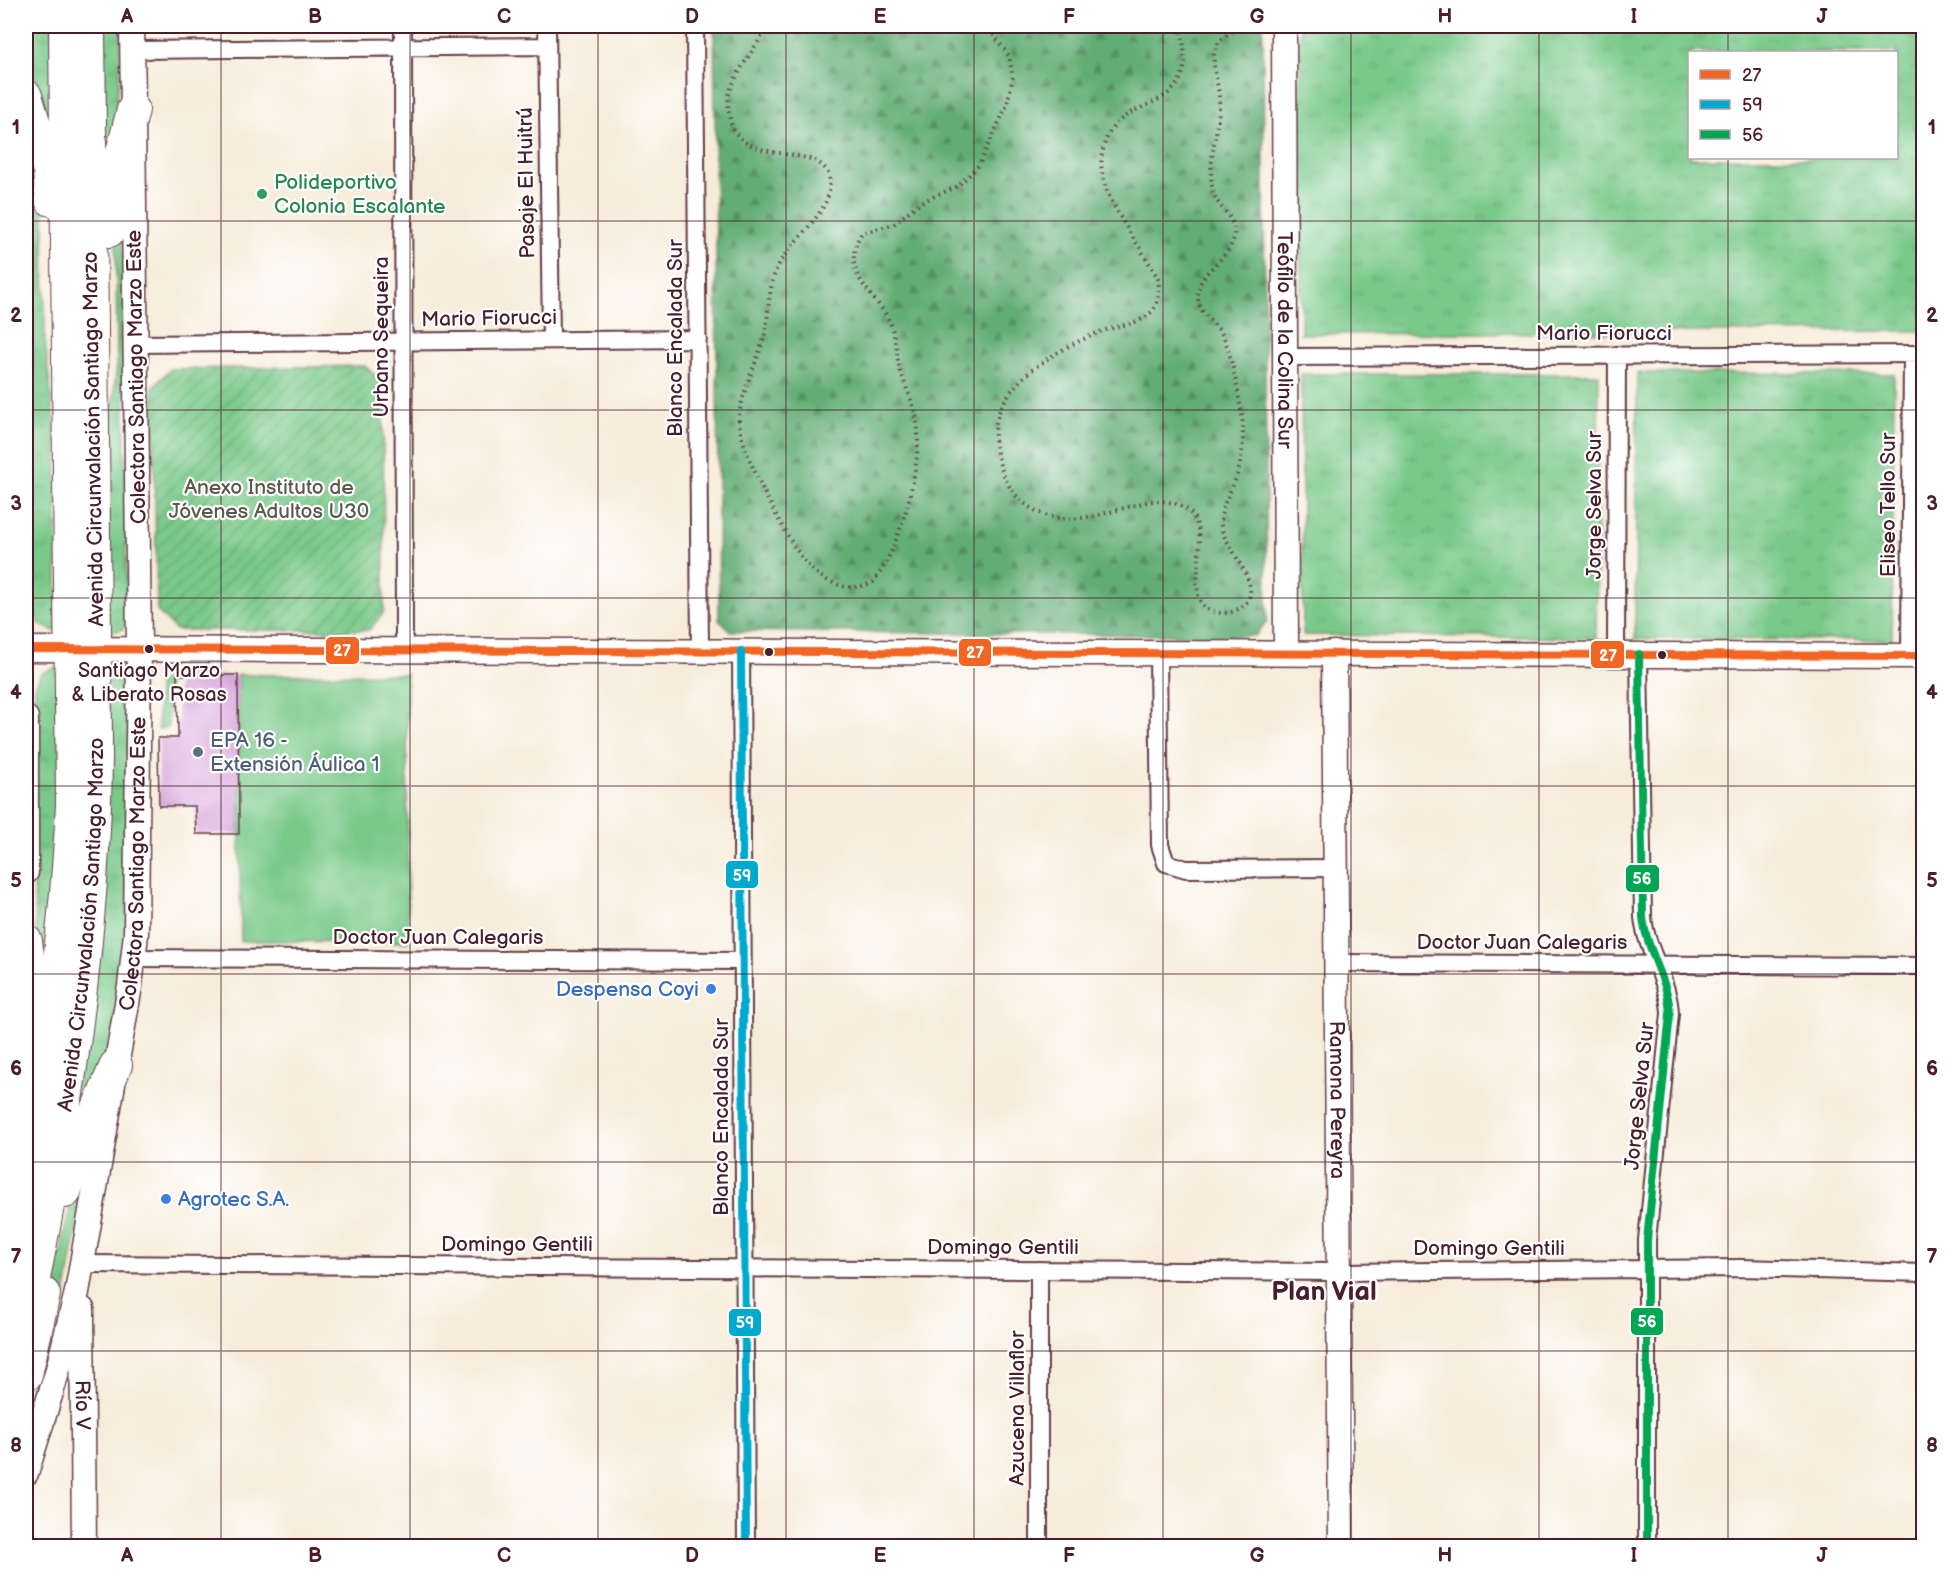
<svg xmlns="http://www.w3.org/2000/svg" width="1949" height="1572" font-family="'Balsamiq Sans',sans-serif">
<defs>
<pattern id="grass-tufts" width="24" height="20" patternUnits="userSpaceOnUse" patternTransform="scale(1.5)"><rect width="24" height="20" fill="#79c989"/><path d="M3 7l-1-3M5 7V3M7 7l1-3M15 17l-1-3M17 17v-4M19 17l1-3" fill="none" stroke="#6aac76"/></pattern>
<pattern id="forest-firs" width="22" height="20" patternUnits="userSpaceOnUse" patternTransform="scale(1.5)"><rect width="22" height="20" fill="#62ad75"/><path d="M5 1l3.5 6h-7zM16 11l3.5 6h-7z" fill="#538c60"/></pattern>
<pattern id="garden-furrows" width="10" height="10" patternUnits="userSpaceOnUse" patternTransform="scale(1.5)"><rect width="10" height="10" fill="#79c989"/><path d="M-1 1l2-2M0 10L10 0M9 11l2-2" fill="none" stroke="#6aac76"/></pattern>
</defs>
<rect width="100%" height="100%" fill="#fff"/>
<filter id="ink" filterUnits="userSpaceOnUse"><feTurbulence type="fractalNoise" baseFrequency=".0167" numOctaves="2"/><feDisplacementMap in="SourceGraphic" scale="12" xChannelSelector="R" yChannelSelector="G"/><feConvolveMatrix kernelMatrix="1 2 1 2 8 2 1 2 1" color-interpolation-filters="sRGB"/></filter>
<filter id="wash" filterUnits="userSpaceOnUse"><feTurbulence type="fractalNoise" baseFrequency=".008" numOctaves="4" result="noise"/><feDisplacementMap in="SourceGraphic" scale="24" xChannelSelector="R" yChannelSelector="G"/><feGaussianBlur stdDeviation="1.35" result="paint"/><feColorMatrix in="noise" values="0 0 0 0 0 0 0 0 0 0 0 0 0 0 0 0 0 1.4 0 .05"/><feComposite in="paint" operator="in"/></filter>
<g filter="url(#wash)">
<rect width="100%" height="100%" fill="#f7ecda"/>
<path fill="url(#grass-tufts)" stroke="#62745a" stroke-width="1.5" fill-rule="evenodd" d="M 32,26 L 54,26 L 51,157 L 33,68 Z
M 100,26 L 121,26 L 120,74 L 106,188 Z
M 1300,26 L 1923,26 L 1923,331 L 1301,334 ZM 1690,52 L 1896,52 L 1896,158 L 1690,158 Z
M 33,160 L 44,208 L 45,340 L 57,449 L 57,632 L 40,625 L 34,610 Z
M 122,199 L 127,619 L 123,629 L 108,633 L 104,483 L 117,365 L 116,236 Z
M 1637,373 L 1894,374 L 1892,640 L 1635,639 Z
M 1301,374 L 1599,374 L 1596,638 L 1303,635 Z
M 57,667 L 61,797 L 40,993 L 34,895 L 35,687 L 41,673 Z
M 111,667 L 122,672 L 129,685 L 128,909 L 112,1045 L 71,1150 Z
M 168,675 L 168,728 L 158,729 L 158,685 Z
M 90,1151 L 67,1286 L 26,1437 L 26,1400 L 38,1358 L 70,1206 Z"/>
<path fill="url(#forest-firs)" stroke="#566650" stroke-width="1.5" d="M 714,26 L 1263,26 L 1267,621 L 1255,636 L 730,631 L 719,620 Z"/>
<path fill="url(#garden-furrows)" stroke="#62745a" stroke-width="1.5" d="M 365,366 L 383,383 L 384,612 L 369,630 L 176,630 L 157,611 L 153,387 L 171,369 Z"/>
<path fill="#79c989" stroke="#62745a" stroke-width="1.5" d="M 407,674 L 408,942 L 241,941 L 238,675 Z"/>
<g id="blocks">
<path fill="#d49dd7" d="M 177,675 L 238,675 L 239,834 L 196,834 L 195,806 L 159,806 L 158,738 L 178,738 Z"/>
</g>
</g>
<g filter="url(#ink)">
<use href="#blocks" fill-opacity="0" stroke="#643e45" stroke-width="1.5"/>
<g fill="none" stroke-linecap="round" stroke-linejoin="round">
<g stroke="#643e45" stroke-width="20">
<path id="street" d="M 403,26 L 404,649
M 547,26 L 551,340
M 695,26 L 700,651
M 133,50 L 547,46
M 136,344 L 698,339
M 1285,357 L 1924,354
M 741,651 L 746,1546
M 1158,652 L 1160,845 L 1166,863 L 1186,869 L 1335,868
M 1616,654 L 1617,355
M 1639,654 L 1643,917 C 1646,951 1669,980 1670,1014 L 1647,1240 L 1647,1546
M 1910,655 L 1912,354
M 133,958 L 742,961
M 1336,963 L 1924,966
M 82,1264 L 1338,1272 L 1741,1268 L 1924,1273
M 1039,1270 L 1039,1546"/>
</g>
<g stroke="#643e45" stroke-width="27">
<g id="secondary">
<path id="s1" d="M 1284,26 L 1286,653"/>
<path d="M 26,649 L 1924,656"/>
<path id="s2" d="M 1334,653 L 1341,1546"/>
<path d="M 26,718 L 26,872"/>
<path id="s3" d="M 82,1309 L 84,1546"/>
<path id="s4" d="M 26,1473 L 57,1373 L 77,1292 L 130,986 L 136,934 L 139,648 L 132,26"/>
</g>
</g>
<g stroke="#643e45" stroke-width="34">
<g id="highway">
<path d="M 26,96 L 49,171 L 51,200"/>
<path d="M 109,231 L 114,183 L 133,110"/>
<path d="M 26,941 L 33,995 L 31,1036"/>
<path d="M 26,1189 C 47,1061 66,934 72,804 L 65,26"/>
<path d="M 65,1192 L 74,1164 L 116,1065"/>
<path id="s5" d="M 26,1316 C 66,1129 97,927 96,736 L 89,26"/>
<path d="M 26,1375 L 44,1294"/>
</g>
</g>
<path stroke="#643e45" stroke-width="4" stroke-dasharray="1.5 4.5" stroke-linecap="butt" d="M 768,26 C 756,46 740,67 731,88 C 727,98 728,109 730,119 C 741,172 830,137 830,184 C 830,212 796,237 782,259 C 767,282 770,308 765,334 C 758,361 743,387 739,416 C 736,445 784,534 803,559 C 820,581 847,595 873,582 C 900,550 923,463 917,422 C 914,402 904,385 899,366 C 896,352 896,338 891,325 C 883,304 861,289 855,268 C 852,256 855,243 862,233 L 894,224 L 919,203 L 958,186 L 979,165 L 1007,105 L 1013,77 L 1009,56 L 987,26
M 1180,26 C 1183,41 1188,60 1182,75 C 1168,112 1116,100 1104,146 C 1100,158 1101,171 1104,182 C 1114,214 1142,248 1158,279 C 1160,293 1160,306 1147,316 C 1134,325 1115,326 1100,332 C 1053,351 985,389 996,448 C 1000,469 1007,490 1025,504 C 1064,534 1109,510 1151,501 C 1241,499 1170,599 1212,611 C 1218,613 1228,614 1234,611 C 1276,594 1223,549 1221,525 C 1220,508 1230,493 1236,478 C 1243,458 1244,436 1242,415 C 1239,397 1231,351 1223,336 C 1215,322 1201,316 1198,299 C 1194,269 1238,258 1234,229 C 1232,214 1216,206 1213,191 C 1206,160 1221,127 1219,96 C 1218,80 1210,62 1216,47 C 1221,37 1232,32 1240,26"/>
<use href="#street" stroke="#fff" stroke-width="16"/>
<use href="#secondary" stroke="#fff" stroke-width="24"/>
<use href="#highway" stroke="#fff" stroke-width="32"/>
<g stroke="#fff" stroke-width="12">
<path id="bus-1" d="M 26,649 L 1924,656"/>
</g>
<g stroke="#fff" stroke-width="12">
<path id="bus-2" d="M 741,651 L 746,1546"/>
</g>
<g stroke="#fff" stroke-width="12">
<path id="bus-3" d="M 1639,654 L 1643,917 C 1646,951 1669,980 1670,1014 L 1647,1240 L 1647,1546"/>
</g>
<use href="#bus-1" stroke="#f26522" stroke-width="8"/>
<use href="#bus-2" stroke="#00a9ce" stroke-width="8"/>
<use href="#bus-3" stroke="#00a651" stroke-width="8"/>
</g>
</g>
<path fill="none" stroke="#4a1f2b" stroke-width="1.5" stroke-opacity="0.55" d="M 221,26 L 221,1546M 410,26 L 410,1546M 598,26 L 598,1546M 786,26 L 786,1546M 974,26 L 974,1546M 1163,26 L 1163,1546M 1351,26 L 1351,1546M 1539,26 L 1539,1546M 1728,26 L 1728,52M 1728,158 L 1728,1546M 26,221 L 1924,221M 26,410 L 1924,410M 26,598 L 1924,598M 26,786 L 1924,786M 26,974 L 1924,974M 26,1162 L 1924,1162M 26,1351 L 1924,1351"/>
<circle fill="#2e9e5b" stroke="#fff" stroke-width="2" cx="262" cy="194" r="6"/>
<g fill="#4a1f2b" stroke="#fff" stroke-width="2">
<circle cx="149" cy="649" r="5"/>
<circle cx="769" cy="652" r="5"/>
<circle cx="1662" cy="655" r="5"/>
</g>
<circle fill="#5c6f8a" stroke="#fff" stroke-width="2" cx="198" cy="752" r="6"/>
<g fill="#3f7fe0" stroke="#fff" stroke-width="2">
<circle cx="711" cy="989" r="6"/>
<circle cx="166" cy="1199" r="6"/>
</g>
<g text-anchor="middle" stroke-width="4.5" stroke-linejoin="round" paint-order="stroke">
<g font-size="20" fill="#4a1f2b" stroke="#fff">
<text x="149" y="677">Santiago Marzo<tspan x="149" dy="24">&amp; Liberato Rosas</tspan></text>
</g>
<g font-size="21" fill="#27864d" stroke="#fff" text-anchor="start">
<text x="274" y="189">Polideportivo<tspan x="274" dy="24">Colonia Escalante</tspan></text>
</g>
<g font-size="21" fill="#4a1f2b" stroke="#fff">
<text transform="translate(526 183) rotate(-91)" y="7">Pasaje El Huitrú</text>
<text transform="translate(489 318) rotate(-1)" y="7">Mario Fiorucci</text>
<text x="1604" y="340">Mario Fiorucci</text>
<text transform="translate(381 337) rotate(-90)" y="7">Urbano Sequeira</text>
<text transform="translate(675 338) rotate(-90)" y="7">Blanco Encalada Sur</text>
<text dy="7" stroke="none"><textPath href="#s1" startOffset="314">Teófilo de la Colina Sur</textPath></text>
<text transform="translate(136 377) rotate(-91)" y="7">Colectora Santiago Marzo Este</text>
<text transform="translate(93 439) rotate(-91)" y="7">Avenida Circunvalación Santiago Marzo</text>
<text transform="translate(1594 505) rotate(-90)" y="7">Jorge Selva Sur</text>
<text transform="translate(1888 505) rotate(-90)" y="7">Eliseo Tello Sur</text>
<text dy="7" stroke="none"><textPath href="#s4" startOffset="621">Colectora Santiago Marzo Este</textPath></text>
<text dy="7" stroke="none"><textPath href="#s5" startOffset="396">Avenida Circunvalación Santiago Marzo</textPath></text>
<text x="438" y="944">Doctor Juan Calegaris</text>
<text x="1522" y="949">Doctor Juan Calegaris</text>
<text transform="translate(1639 1096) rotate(-84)" y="7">Jorge Selva Sur</text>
<text dy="7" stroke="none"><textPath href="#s2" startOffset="447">Ramona Pereyra</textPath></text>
<text transform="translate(721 1117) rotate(-90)" y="7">Blanco Encalada Sur</text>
<text x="517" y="1251">Domingo Gentili</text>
<text x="1003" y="1254">Domingo Gentili</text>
<text x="1489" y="1255">Domingo Gentili</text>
<text dy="7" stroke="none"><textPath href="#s3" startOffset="96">Río V</textPath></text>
<text transform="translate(1017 1408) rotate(-90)" y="7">Azucena Villaflor</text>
</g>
<g font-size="21" fill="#5a5a4c" stroke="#fff">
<text x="269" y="494">Anexo Instituto de<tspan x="269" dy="24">Jóvenes Adultos U30</tspan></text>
</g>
<g font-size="21" fill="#4e5e75" stroke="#fff" text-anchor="start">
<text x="210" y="747">EPA 16 -<tspan x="210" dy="24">Extensión Áulica 1</tspan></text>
</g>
<g font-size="21" fill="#366cbe" stroke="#fff" text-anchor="end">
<text x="699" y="996">Despensa Coyi</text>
<text x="178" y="1206" text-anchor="start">Agrotec S.A.</text>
</g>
<g font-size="27" font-weight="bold" fill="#4a1f2b" stroke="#fff">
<text x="1324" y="1300">Plan Vial</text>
</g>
</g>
<g stroke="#fff" stroke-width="2">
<rect x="325" y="636" width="35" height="29" rx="6" fill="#f26522"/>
<rect x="958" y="638" width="34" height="29" rx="6" fill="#f26522"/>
<rect x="1590" y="640" width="35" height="29" rx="6" fill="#f26522"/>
<rect x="725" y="860" width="34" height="29" rx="6" fill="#00a9ce"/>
<rect x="1625" y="864" width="35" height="29" rx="6" fill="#00a651"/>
<rect x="1630" y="1307" width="34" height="29" rx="6" fill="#00a651"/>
<rect x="728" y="1308" width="34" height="29" rx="6" fill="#00a9ce"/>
</g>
<g font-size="16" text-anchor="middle" font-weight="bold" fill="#fff">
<text x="342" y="656">27</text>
<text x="975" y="658">27</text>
<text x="1608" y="661">27</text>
<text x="742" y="881">59</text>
<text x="1642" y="884">56</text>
<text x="1647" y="1327">56</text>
<text x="745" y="1328">59</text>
</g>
<rect width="1949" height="1572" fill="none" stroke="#fff" stroke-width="66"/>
<rect x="1688" y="51" width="210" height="108" fill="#ffffff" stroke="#b7a5aa" stroke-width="1.5"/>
<rect x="1700" y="70" width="30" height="9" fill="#f26522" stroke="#b7a5aa" stroke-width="1.5"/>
<text x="1742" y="81" font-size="18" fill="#4a1f2b">27</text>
<rect x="1700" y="100" width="30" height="9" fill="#00a9ce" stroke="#b7a5aa" stroke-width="1.5"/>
<text x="1742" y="111" font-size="18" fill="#4a1f2b">59</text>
<rect x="1700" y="130" width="30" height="9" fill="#00a651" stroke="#b7a5aa" stroke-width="1.5"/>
<text x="1742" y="141" font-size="18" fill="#4a1f2b">56</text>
<rect x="33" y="33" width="1883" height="1506" fill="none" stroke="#4a1f2b" stroke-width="2"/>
<g font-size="20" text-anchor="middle" font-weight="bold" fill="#4a1f2b">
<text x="127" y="23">A</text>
<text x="315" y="23">B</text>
<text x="504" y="23">C</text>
<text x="692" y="23">D</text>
<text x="880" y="23">E</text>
<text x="1069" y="23">F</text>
<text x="1257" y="23">G</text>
<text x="1445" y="23">H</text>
<text x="1634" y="23">I</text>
<text x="1822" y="23">J</text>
<text x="16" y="134">1</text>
<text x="1932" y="134">1</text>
<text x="16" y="322">2</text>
<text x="1932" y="322">2</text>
<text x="16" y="510">3</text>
<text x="1932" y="510">3</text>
<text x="16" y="699">4</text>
<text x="1932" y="699">4</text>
<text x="16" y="887">5</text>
<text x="1932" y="887">5</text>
<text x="16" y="1075">6</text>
<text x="1932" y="1075">6</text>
<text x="16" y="1263">7</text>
<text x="1932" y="1263">7</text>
<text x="16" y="1452">8</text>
<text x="1932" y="1452">8</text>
<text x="127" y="1562">A</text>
<text x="315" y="1562">B</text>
<text x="504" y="1562">C</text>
<text x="692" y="1562">D</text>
<text x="880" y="1562">E</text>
<text x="1069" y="1562">F</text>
<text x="1257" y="1562">G</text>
<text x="1445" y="1562">H</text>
<text x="1634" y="1562">I</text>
<text x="1822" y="1562">J</text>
</g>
</svg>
